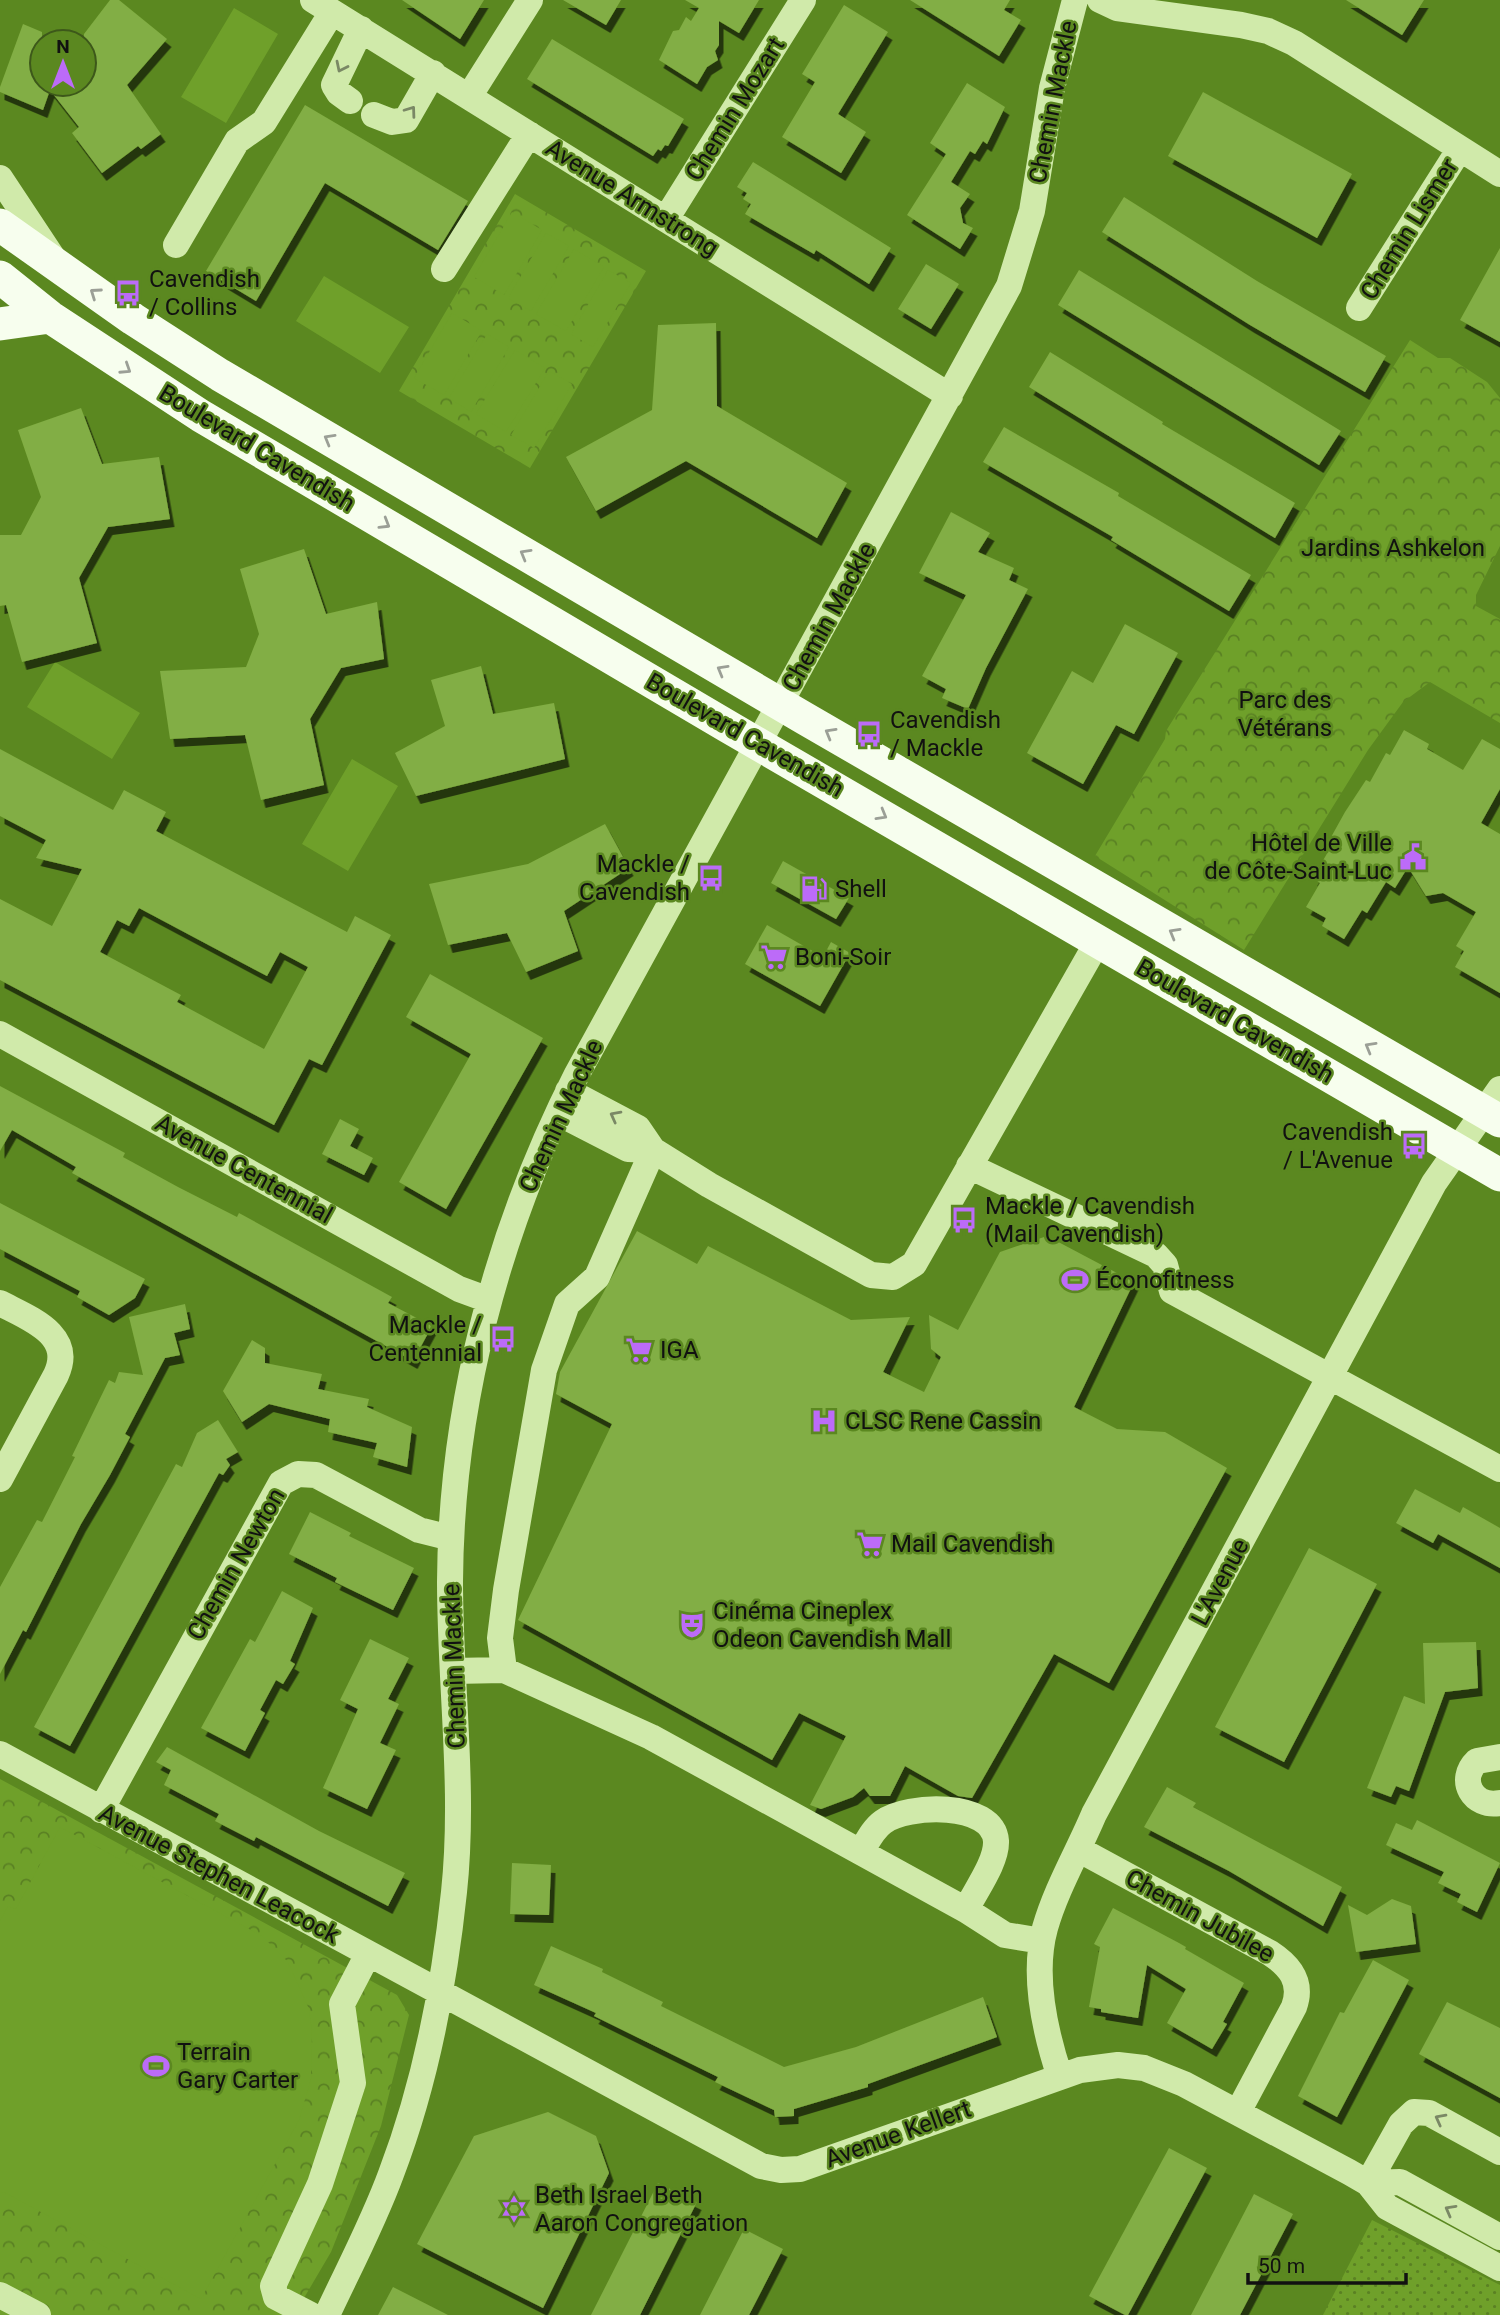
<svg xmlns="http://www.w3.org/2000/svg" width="1500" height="2315" font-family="Roboto,sans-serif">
<defs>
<pattern id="forest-crowns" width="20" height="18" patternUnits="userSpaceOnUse" patternTransform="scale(1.75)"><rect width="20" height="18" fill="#6fa02a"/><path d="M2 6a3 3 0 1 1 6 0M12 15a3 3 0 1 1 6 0" fill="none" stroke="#5a8123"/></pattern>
<pattern id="garden-dots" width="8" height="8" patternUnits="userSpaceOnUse" patternTransform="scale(1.75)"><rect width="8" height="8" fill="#6fa02a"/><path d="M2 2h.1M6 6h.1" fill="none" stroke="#5a8123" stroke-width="1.8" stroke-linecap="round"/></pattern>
<filter id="shadow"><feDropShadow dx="4.5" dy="8" stdDeviation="0" flood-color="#0009"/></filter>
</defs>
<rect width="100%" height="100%" fill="#5b8820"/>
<path fill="url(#forest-crowns)" d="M 515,194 L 646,271 L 530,468 L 399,391 Z
M 1410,340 L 1438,358 L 1450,358 L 1487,382 L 1500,398 L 1500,546 L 1476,595 L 1476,606 L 1500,619 L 1500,723 L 1430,682 L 1403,702 L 1368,750 L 1244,950 L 1095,856 L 1165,739 L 1166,731 Z
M 0,1779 L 397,1995 L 409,2015 L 381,2126 L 331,2252 L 294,2315 L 0,2315 Z"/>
<path fill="url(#garden-dots)" d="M 1372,2220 L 1500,2285 L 1500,2315 L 1323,2315 Z"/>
<path fill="#6fa02a" d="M 234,8 L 278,34 L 226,123 L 181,97 Z
M 512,212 L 542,230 L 504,295 L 474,277 Z
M 546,233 L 569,246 L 531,311 L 508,298 Z
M 574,249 L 604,267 L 566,331 L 536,314 Z
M 608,270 L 631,283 L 593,347 L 571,334 Z
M 324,276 L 409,327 L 380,373 L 296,321 Z
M 452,313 L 482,331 L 444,395 L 414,378 Z
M 487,334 L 509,347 L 471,412 L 449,398 Z
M 515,350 L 545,368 L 506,432 L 476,414 Z
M 549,371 L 572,384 L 534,448 L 511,435 Z
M 55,662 L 140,713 L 112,759 L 27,707 Z
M 352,759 L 398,786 L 348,871 L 302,844 Z
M 60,1827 L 262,1936 L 288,1962 L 309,2009 L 312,2032 L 311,2079 L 299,2120 L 201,2299 L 4,2192 L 0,2193 L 0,1921 L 8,1906 L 16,1909 Z"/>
<path fill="#82ae44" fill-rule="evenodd" filter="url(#shadow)" d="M 110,0 L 119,0 L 167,39 L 127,85 L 161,134 L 141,149 L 138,146 L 102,173 L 72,133 L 79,127 L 50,90 L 43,110 L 0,92 L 0,87 L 23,24 L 42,32 L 42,84 L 84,84 L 84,34 Z
M 402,0 L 484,0 L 460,39 Z
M 563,0 L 621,0 L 606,25 Z
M 685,0 L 759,0 L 739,33 L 719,21 L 719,45 L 715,51 L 718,60 L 707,67 L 697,84 L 659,60 L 673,31 L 679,30 L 686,17 L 691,21 L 699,8 Z
M 910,0 L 1010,0 L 1004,10 L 1021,20 L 999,56 Z
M 1346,0 L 1424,0 L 1402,35 Z
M 844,5 L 888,32 L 838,114 L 866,132 L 841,173 L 782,137 L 815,82 L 802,74 Z
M 552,39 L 684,119 L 668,146 L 665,145 L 661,151 L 658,149 L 653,156 L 527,79 Z
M 967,83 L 1005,107 L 987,144 L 983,141 L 975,154 L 970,151 L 951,182 L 970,194 L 960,208 L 963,223 L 973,228 L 960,249 L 907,215 L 946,154 L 930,143 Z
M 1203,92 L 1352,174 L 1317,238 L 1168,156 Z
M 305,105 L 468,201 L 438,250 L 325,183 L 256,301 L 206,271 Z
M 753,162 L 891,248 L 869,284 L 816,250 L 814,254 L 745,214 L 751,204 L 743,199 L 747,193 L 737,187 Z
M 1124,197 L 1257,281 L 1386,356 L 1365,392 L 1250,325 L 1102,232 Z
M 1500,248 L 1500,342 L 1460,320 Z
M 926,264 L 959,284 L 931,329 L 898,309 Z
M 1079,270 L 1341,431 L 1319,465 L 1058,305 Z
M 716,323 L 717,406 L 847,483 L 817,538 L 686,461 L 596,511 L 566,457 L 652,410 L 658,325 Z
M 1050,352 L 1163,422 L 1162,424 L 1295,503 L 1275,538 L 1029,387 Z
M 81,408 L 102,464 L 159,457 L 170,519 L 108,527 L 79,578 L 97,643 L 22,662 L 6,605 L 0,606 L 0,535 L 21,535 L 41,497 L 18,430 Z
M 1004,427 L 1119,493 L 1118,496 L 1251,575 L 1229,611 L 1111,540 L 1113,537 L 983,462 Z
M 951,512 L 990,533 L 978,552 L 1014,568 L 1009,580 L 1028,589 L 986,668 L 968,709 L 942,698 L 946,689 L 922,676 L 966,595 L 919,573 Z
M 304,549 L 326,614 L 377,602 L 384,659 L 341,668 L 310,719 L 324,785 L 261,800 L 245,735 L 170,739 L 160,671 L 246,667 L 259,634 L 240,569 Z
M 1125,624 L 1178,653 L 1134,734 L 1116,725 L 1083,784 L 1027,753 L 1072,671 L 1093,683 Z
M 481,666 L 493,714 L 554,703 L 565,759 L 416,796 L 395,753 L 445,726 L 431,680 Z
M 1404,730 L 1429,744 L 1427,749 L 1463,770 L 1482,739 L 1500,749 L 1500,789 L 1481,823 L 1500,834 L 1500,993 L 1455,967 L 1464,951 L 1456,946 L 1476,912 L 1443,893 L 1426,896 L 1408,867 L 1395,888 L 1386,882 L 1367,913 L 1362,910 L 1344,939 L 1322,926 L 1326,918 L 1306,907 L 1320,883 L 1313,878 L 1329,850 L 1325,848 L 1345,812 L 1366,780 L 1370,782 L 1386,753 L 1390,755 Z
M 0,749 L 113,810 L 124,790 L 166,812 L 156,831 L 347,932 L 355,916 L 391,935 L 322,1065 L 309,1059 L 274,1125 L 0,980 L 0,899 L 52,926 L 82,869 L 36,858 L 46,840 L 0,816 ZM 139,908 L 267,976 L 280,952 L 308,967 L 264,1049 L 177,1002 L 181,995 L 100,952 L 117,920 L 129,926 Z
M 605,824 L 629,868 L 564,911 L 578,951 L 526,972 L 507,933 L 448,945 L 429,884 L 528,864 Z
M 783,861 L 849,898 L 836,919 L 771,883 Z
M 767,925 L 823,957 L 831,942 L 850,953 L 820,1006 L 745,964 Z
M 430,974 L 543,1038 L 446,1209 L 399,1182 L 471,1054 L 406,1017 Z
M 0,1086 L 125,1153 L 123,1157 L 178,1187 L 237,1217 L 239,1213 L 392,1297 L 388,1303 L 432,1326 L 413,1361 L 72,1173 L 76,1167 L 12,1130 L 0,1151 Z
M 340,1119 L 359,1129 L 350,1146 L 373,1158 L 364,1175 L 322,1154 Z
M 0,1203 L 145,1279 L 135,1298 L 109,1315 L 77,1297 L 80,1291 L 0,1249 Z
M 637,1231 L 697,1264 L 708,1246 L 851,1320 L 910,1317 L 883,1372 L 924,1392 L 941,1357 L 931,1349 L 929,1315 L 958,1330 L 1000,1252 L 1047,1236 L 1134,1282 L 1074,1407 L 1117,1429 L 1165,1432 L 1227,1468 L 1109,1683 L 1054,1654 L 972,1798 L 958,1796 L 905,1766 L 890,1796 L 870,1796 L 864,1788 L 853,1797 L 821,1809 L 810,1805 L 846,1736 L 799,1713 L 772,1760 L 518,1620 L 612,1424 L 556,1394 L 560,1372 Z
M 185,1304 L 190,1329 L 174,1333 L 180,1355 L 165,1358 L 125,1434 L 130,1437 L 110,1475 L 81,1524 L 26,1632 L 23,1630 L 0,1674 L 0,1587 L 37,1520 L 42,1522 L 75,1457 L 72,1456 L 109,1380 L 115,1383 L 119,1372 L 143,1375 L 129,1317 Z
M 252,1340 L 265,1348 L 265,1363 L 322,1374 L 318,1389 L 369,1399 L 367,1407 L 412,1427 L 407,1467 L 373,1457 L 377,1443 L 328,1432 L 330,1419 L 269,1404 L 242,1422 L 223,1391 Z
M 218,1420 L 238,1452 L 226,1459 L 230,1465 L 223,1475 L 219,1473 L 70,1746 L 34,1727 L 176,1464 L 182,1467 L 197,1433 Z
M 1415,1489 L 1460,1513 L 1463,1507 L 1500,1528 L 1500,1568 L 1438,1534 L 1433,1543 L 1396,1523 Z
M 310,1512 L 351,1533 L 349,1536 L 414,1568 L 393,1610 L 335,1582 L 337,1578 L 289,1554 Z
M 1309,1548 L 1377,1584 L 1284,1762 L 1215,1727 Z
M 282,1591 L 313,1608 L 290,1661 L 295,1664 L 283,1684 L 276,1680 L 260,1710 L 265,1713 L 245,1751 L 201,1728 L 250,1639 L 255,1642 Z
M 370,1639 L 409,1658 L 388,1699 L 399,1704 L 380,1743 L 396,1750 L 367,1809 L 323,1788 L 358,1709 L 340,1700 Z
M 1476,1642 L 1478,1688 L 1445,1692 L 1409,1791 L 1396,1786 L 1391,1797 L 1367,1788 L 1404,1696 L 1425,1704 L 1423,1643 Z
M 167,1747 L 319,1831 L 405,1873 L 388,1906 L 256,1837 L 254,1841 L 215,1821 L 219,1814 L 164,1785 L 171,1770 L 156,1762 Z
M 1167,1787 L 1196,1803 L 1193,1807 L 1342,1887 L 1323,1926 L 1229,1871 L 1144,1827 Z
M 1417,1820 L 1500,1863 L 1477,1912 L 1457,1902 L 1461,1894 L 1438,1883 L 1444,1872 L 1386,1845 L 1396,1823 L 1412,1830 Z
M 512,1863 L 551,1865 L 549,1915 L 510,1914 Z
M 1392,1899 L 1411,1906 L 1416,1944 L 1356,1952 L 1348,1905 L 1367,1915 Z
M 1113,1908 L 1179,1943 L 1186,1947 L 1185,1949 L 1244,1983 L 1223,2022 L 1227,2024 L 1212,2049 L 1167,2023 L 1186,1989 L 1147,1965 L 1138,2018 L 1101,2012 L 1101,2009 L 1089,2007 L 1100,1947 L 1094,1944 Z
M 551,1946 L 603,1969 L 602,1972 L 663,2002 L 661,2006 L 784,2067 L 856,2047 L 983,1997 L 997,2037 L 868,2084 L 868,2087 L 794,2109 L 794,2116 L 775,2117 L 774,2110 L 715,2082 L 718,2077 L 594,2016 L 596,2013 L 534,1985 Z
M 1373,1960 L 1409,1980 L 1337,2117 L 1298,2096 L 1340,2012 L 1344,2013 Z
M 1447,2002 L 1500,2028 L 1500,2098 L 1419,2054 Z
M 548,2112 L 596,2136 L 609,2173 L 543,2308 L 417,2244 L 474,2136 Z
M 1169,2148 L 1207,2168 L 1128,2315 L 1125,2315 L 1089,2296 Z
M 658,2183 L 697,2202 L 640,2315 L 591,2315 Z
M 1254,2194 L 1293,2214 L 1240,2315 L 1191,2315 Z
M 744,2229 L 783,2249 L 749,2315 L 700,2315 Z
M 393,2287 L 448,2315 L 378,2315 Z"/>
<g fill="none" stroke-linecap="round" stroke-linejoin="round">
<path stroke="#d0eaaa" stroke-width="26" d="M 313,0 L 950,396
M 1100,0 L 1117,8 L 1241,25 L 1268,31 L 1294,43 L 1500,174
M 470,95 L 530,0
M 350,101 L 339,93 L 334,85 L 361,29
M 374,115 L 392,122 L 406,120 L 433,73
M 0,178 L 53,258
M 666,219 L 803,0
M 176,245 L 237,141 L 264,122 L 332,12
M 444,269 L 529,134
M 1359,308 L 1459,150
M 0,1034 L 459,1289 L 489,1300
M 568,1091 L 638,1128 L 653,1150 L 709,1185 L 871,1275 L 893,1277 L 914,1264 L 1098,941
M 558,1113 L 628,1149 L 653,1150
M 969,1166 L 1156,1255 L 1165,1265 L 1172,1291 L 1500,1469
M 0,1303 C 28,1318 75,1334 56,1375 L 0,1479
M 504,1670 L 500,1638 L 506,1590 L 544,1370 L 567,1304 L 597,1277 L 653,1150
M 453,1671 L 504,1670 L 651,1737 L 966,1910 L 1005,1935 L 1042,1941
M 0,1754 L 761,2166 L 781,2170 L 800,2169 L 1080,2070 L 1118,2065 L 1144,2068 L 1184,2084 L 1349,2172 L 1368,2183 L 1387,2207 L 1500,2268
M 1500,1757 L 1477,1761 C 1457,1780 1473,1808 1500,1803
M 101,1810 L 281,1483 L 298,1474 L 316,1475 L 419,1530 L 451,1538
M 1078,1849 L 1270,1953 C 1290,1966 1303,1982 1294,2007 L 1238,2112
M 861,1852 C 867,1842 873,1829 883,1822 C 907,1804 993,1801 996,1841 C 997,1862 975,1891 966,1910
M 1060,2077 C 1045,2032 1032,1975 1045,1928 C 1056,1889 1078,1852 1094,1814 L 1434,1183 L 1500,1089
M 1368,2183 L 1401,2124 L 1414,2112 L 1429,2113 L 1500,2152
M 1368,2183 L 1400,2182 L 1500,2237
M 0,2295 L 38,2315
M 311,2315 L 276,2297 L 273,2286 L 320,2184 L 353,2083 L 342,2004 L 368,1954
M 327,2315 C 349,2268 373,2223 391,2174 C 425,2085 444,1987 454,1892 C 465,1789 450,1686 450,1582 C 451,1406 497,1231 577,1074 L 1009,286 L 1032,211 L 1052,88 L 1075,0"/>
<path stroke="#f7feee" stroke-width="33" d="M 0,225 L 133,319 L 220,375 L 804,718 L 1500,1121
M 0,277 L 50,317 L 201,416 L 727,726 L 1500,1175
M 0,324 L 50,317"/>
</g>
<defs><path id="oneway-chevron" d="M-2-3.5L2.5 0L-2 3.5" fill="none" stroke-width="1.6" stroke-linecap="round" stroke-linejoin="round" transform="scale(1.75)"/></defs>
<g stroke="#7a8865">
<use href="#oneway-chevron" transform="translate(341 67) rotate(116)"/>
<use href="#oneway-chevron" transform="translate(411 111) rotate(-54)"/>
<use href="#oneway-chevron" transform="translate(615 1116) rotate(-152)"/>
<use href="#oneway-chevron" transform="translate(1440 2119) rotate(-152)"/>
<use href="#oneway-chevron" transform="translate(1450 2210) rotate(-151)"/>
</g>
<g stroke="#9b9f96">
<use href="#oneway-chevron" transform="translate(95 293) rotate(-145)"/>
<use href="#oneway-chevron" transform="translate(126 369) rotate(33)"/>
<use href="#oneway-chevron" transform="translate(329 439) rotate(-150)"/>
<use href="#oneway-chevron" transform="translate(385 524) rotate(31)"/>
<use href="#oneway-chevron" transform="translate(525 554) rotate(-150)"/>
<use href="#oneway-chevron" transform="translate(722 670) rotate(-150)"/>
<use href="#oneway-chevron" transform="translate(830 733) rotate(-150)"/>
<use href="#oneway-chevron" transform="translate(882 815) rotate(30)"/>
<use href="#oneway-chevron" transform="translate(1174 933) rotate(-150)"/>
<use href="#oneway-chevron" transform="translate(1370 1047) rotate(-150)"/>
</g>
<defs>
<g id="bus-bare" transform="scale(2.1)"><path d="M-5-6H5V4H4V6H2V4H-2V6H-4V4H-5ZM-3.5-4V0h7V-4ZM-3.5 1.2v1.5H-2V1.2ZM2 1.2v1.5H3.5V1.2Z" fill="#bc6bf8" stroke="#5b8820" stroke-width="2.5" paint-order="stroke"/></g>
<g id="civic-bare" transform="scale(2.1)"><path d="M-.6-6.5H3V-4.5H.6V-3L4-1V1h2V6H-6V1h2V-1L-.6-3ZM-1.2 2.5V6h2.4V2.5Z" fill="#bc6bf8" stroke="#5b8820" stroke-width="2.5" paint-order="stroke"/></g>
<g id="fuel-bare" transform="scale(2.1)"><path d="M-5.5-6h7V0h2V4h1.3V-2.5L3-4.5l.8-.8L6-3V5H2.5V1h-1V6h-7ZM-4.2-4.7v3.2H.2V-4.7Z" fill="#bc6bf8" stroke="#5b8820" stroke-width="2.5" paint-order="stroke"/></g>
<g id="supermarket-bare" transform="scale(2.1)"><path d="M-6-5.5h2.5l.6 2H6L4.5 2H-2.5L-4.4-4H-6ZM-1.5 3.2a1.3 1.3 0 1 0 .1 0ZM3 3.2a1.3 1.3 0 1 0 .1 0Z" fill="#bc6bf8" stroke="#5b8820" stroke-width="2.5" paint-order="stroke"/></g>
<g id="stadium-bare" transform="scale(2.1)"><path d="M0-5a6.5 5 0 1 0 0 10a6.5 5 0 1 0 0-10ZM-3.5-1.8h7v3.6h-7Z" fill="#bc6bf8" stroke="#5b8820" stroke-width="2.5" paint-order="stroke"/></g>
<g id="hospital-bare" transform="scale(2.1)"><path d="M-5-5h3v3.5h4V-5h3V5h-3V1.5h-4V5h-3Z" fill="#bc6bf8" stroke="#5b8820" stroke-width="2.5" paint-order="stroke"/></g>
<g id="theatre-bare" transform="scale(2.1)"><path d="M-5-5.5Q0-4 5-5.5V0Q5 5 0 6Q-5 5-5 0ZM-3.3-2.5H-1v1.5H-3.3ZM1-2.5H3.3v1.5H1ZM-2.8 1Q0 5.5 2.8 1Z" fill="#bc6bf8" stroke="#5b8820" stroke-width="2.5" paint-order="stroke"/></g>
<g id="synagogue-bare" transform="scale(2.1)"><path d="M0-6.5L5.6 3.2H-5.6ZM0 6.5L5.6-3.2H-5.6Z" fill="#bc6bf8" stroke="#5b8820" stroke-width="2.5" paint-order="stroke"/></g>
</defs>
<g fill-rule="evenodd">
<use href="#bus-bare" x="128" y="293"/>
<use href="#bus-bare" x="869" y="734"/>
<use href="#civic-bare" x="1413" y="857"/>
<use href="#bus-bare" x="711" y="878"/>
<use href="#fuel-bare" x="814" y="889"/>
<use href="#supermarket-bare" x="774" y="957"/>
<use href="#bus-bare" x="1414" y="1146"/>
<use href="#bus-bare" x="964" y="1220"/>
<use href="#stadium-bare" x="1075" y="1280"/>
<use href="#bus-bare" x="503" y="1339"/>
<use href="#supermarket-bare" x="639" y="1350"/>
<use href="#hospital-bare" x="824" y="1421"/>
<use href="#supermarket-bare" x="870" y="1544"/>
<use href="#theatre-bare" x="692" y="1625"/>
<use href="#stadium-bare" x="156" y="2066"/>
<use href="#synagogue-bare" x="514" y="2209"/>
</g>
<g text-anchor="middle" stroke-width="5" stroke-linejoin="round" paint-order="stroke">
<g font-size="24" fill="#111" stroke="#5b8820">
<text transform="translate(1053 102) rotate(-79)" y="8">Chemin Mackle</text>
<text transform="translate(735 109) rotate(-58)" y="8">Chemin Mozart</text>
<text transform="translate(632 198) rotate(32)" y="8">Avenue Armstrong</text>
<text transform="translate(1409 229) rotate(-58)" y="8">Chemin Lismer</text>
<text transform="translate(257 448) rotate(31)" y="8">Boulevard Cavendish</text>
<text transform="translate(829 617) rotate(-61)" y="8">Chemin Mackle</text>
<text transform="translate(745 735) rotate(30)" y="8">Boulevard Cavendish</text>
<text transform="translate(1235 1021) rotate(30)" y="8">Boulevard Cavendish</text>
<text transform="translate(561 1116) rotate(-65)" y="8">Chemin Mackle</text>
<text transform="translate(244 1169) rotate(29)" y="8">Avenue Centennial</text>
<text transform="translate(236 1564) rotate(-60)" y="8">Chemin Newton</text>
<text transform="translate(1220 1582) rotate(-62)" y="8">L'Avenue</text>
<text transform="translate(454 1666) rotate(-92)" y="8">Chemin Mackle</text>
<text transform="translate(219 1874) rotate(28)" y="8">Avenue Stephen Leacock</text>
<text transform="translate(1200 1916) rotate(29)" y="8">Chemin Jubilee</text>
<text transform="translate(898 2134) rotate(-20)" y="8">Avenue Kellert</text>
</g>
<g font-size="24" fill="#111" stroke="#5b8820" text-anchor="start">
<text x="149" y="287">Cavendish<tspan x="149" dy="28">/ Collins</tspan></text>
<text x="890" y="728">Cavendish<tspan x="890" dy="28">/ Mackle</tspan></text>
<text x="1392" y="851" text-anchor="end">Hôtel de Ville<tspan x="1392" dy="28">de Côte-Saint-Luc</tspan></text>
<text x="690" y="872" text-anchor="end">Mackle /<tspan x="690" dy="28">Cavendish</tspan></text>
<text x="835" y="897">Shell</text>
<text x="795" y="965">Boni-Soir</text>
<text x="1393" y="1140" text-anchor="end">Cavendish<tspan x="1393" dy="28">/ L'Avenue</tspan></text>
<text x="985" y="1214">Mackle / Cavendish<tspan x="985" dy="28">(Mail Cavendish)</tspan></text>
<text x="1096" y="1288">Éconofitness</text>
<text x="482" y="1333" text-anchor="end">Mackle /<tspan x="482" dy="28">Centennial</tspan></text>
<text x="660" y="1358">IGA</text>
<text x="845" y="1429">CLSC Rene Cassin</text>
<text x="891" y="1552">Mail Cavendish</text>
<text x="713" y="1619">Cinéma Cineplex<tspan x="713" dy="28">Odeon Cavendish Mall</tspan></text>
<text x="177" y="2060">Terrain<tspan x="177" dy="28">Gary Carter</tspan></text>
<text x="535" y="2203">Beth Israel Beth<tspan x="535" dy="28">Aaron Congregation</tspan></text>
</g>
<g font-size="24" fill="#111" stroke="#5b8820">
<text x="1393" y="556">Jardins Ashkelon</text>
<text x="1285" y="708">Parc des<tspan x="1285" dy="28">Vétérans</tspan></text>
</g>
</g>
<g transform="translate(63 63)"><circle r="33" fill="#5b8820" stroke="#3d581a" stroke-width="2"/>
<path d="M0-5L12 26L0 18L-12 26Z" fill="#bc6bf8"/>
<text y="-10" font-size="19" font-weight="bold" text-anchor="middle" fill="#111111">N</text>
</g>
<path d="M1248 2273v10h158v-10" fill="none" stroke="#111111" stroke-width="3.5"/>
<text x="1258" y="2273" font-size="21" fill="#111111" stroke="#5b8820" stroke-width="5" paint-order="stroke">50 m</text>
</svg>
